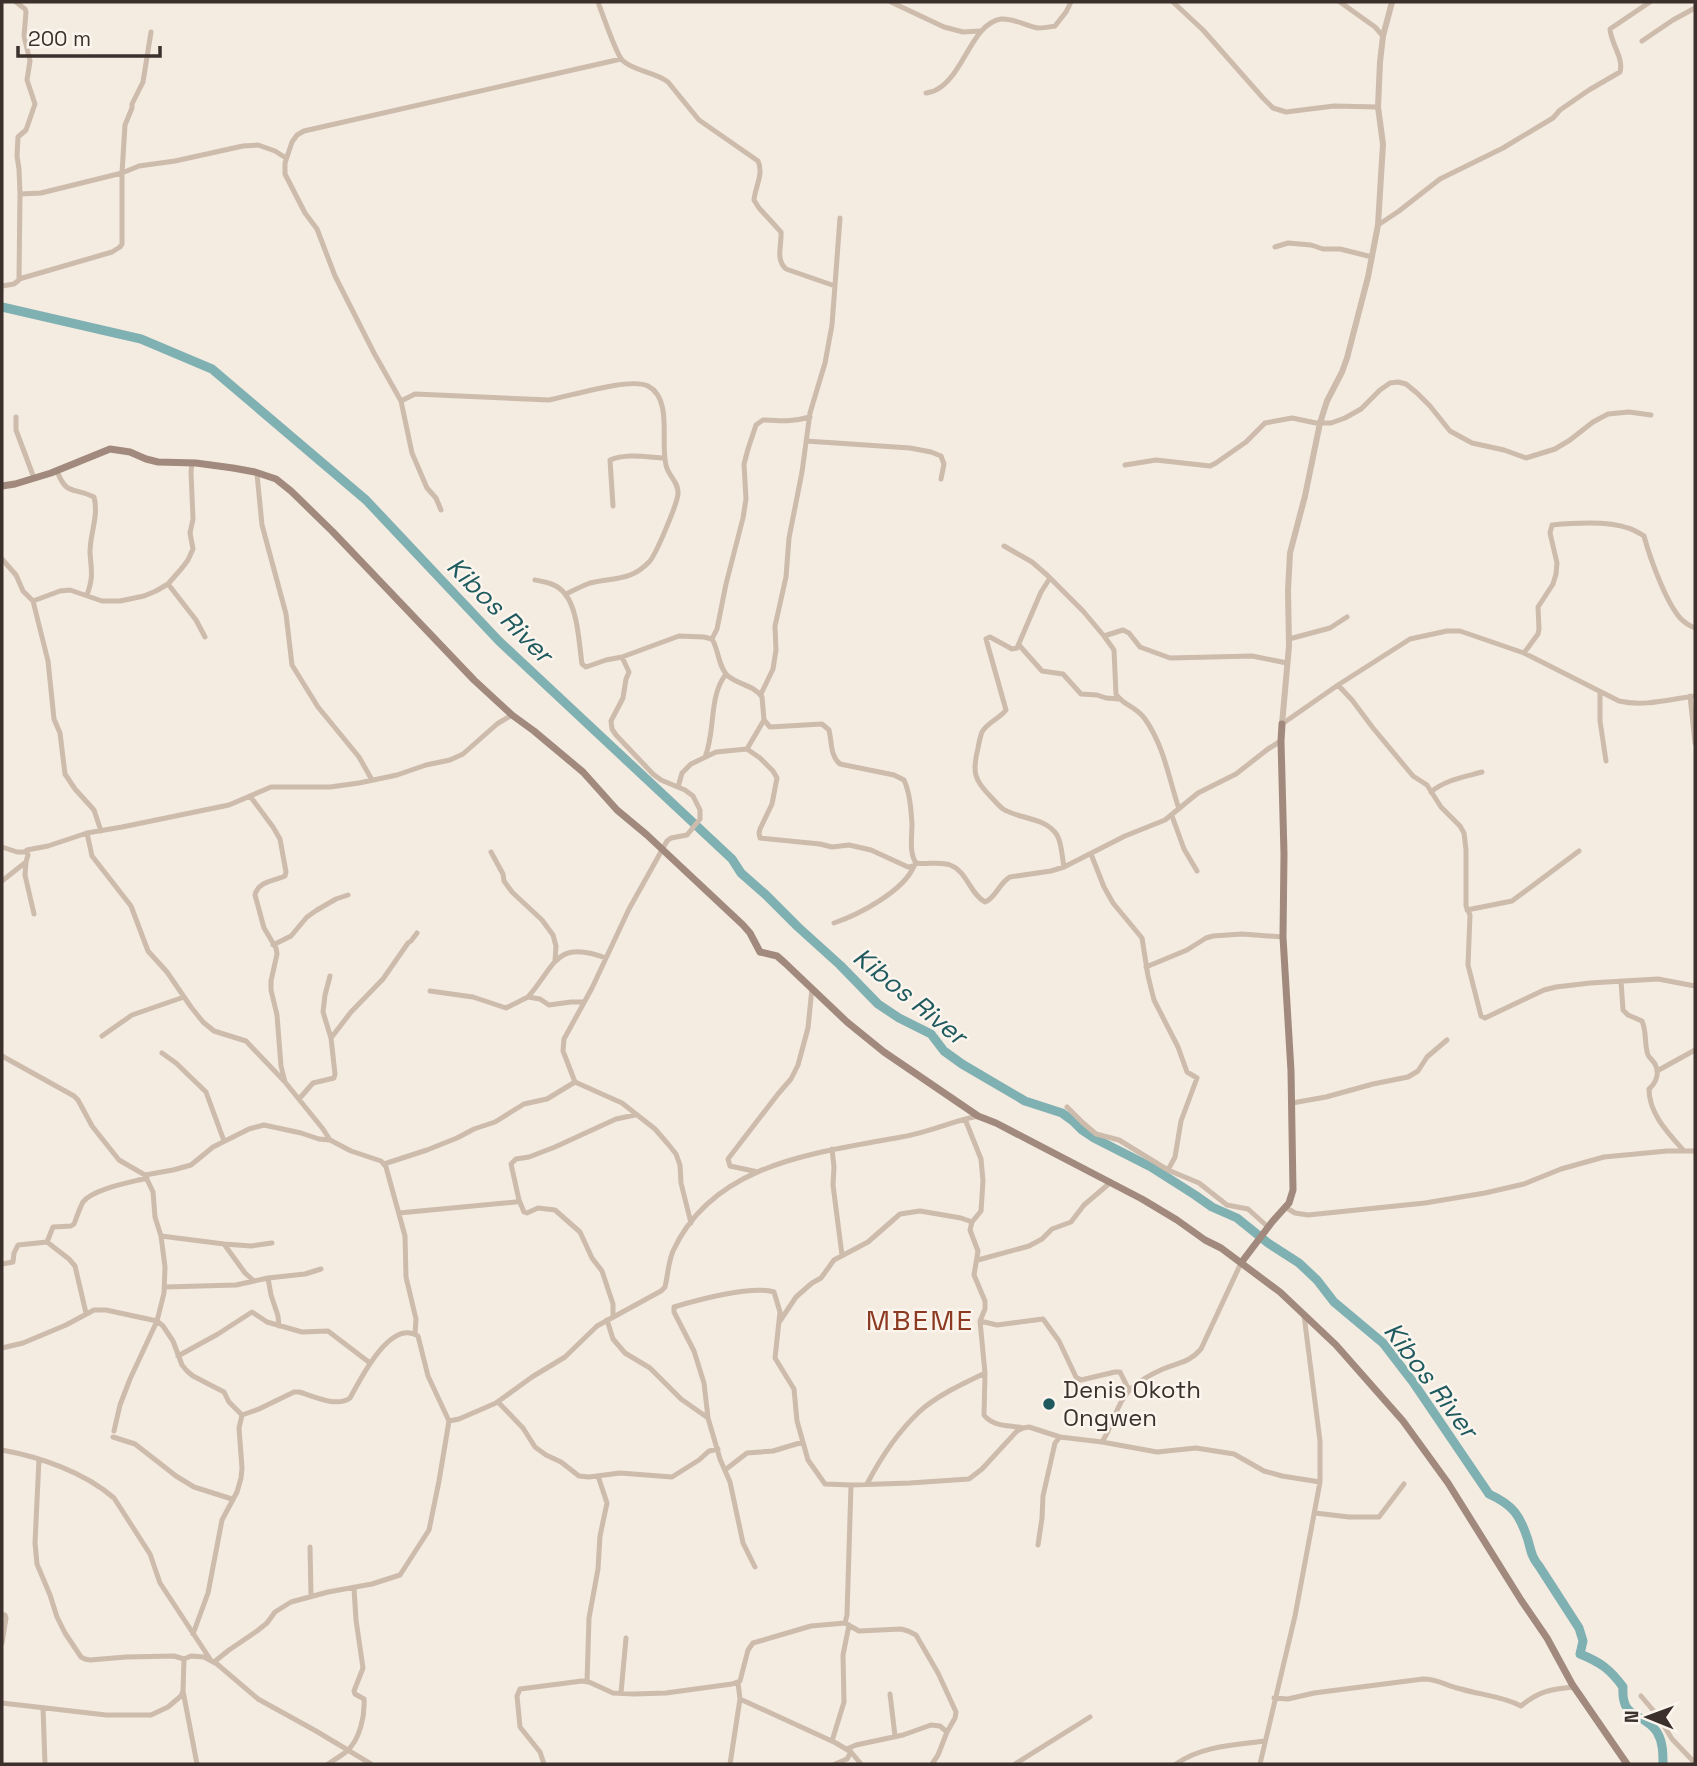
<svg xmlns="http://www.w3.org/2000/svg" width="1697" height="1766" font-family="'Space Grotesk',sans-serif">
<rect width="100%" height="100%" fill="#f4ebe1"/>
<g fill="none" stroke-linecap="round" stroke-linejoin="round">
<path stroke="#7fb0b2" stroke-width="9" d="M 2,307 L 141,339 L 212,369 L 366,500 L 499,641 L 732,859 L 741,873 L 766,895 L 798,927 L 840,965 L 878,1004 L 899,1018 L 931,1034 L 944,1051 L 962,1064 L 1025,1101 L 1062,1113 L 1073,1121 L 1082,1130 L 1094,1138 L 1151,1167 L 1195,1195 L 1212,1207 L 1237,1218 L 1268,1243 L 1299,1263 L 1317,1280 L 1334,1302 L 1383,1343 L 1413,1382 L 1489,1494 C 1513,1505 1520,1515 1528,1540 C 1531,1551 1532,1558 1539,1566 L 1579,1628 L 1583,1641 L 1580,1654 C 1600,1662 1610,1669 1623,1687 C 1621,1721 1643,1711 1657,1732 C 1663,1742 1663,1753 1663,1764"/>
<path stroke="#cdbbac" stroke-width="5" d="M 598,2 C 602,13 616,53 622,60 C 633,71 655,72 668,82 L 699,120 L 758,161 C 764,174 755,187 754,200 L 759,208 L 781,232 C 782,245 775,259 786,269 L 835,286
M 891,2 L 944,27 L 963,32 L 980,31
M 1173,2 L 1203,30 L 1263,98 L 1273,108 L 1286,112 L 1334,106 L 1378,107
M 1340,2 L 1375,27 L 1383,36
M 1642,41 L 1673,20 L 1695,8
M 926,93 C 929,92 933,92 936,90 C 964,76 971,24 1001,19 C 1014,18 1026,26 1038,28 C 1044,28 1049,27 1055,26 L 1066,12 L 1071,2
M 20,194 L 41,193 L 122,173 L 139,166 L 175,161 L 243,146 L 258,145 L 275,151 L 286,158
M 1378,225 L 1399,211 L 1440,179 L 1503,148 L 1553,118 L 1560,110 L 1589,90 L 1620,72 C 1624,58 1611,44 1610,29 L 1650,2
M 1275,247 L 1288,243 L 1311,245 L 1323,249 L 1340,249 L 1372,257
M 19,279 L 112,252 L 120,247 L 122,244 L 122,173 L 125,125 L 132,108 L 132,104 L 143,82 L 151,32
M 2,286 L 14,284 L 19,280 L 20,194 L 19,169 L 17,156 L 18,137 L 26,130 L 35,104 L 27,80 L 30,61 L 24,36 L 26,12 L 25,9 L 16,2
M 401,401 L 415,394 L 549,400 C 571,396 630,377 648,386 C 673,399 660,442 666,465 C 668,476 679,482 678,494 C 677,504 656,555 649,562 C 630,582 613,577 590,583 C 582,586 574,590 566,594
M 16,417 L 16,430 L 34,478
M 806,441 L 910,448 L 931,452 L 941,456 L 944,464 L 941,479
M 1125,465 L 1156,460 L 1210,466 L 1216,463 L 1246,442 L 1265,423 L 1292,418 L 1316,423 L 1331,423 L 1345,418 L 1361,409 L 1380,390 L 1390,383 L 1398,382 L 1406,384 L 1417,393 L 1430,406 L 1450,431 L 1472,443 L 1504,450 L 1526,458 L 1555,449 L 1570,440 L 1593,422 L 1608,414 L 1629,412 L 1651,415
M 57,471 C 67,497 73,486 94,497 C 99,516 90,533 90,552 C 91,571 94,575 87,595
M 257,474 L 262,525 L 286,614 L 292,665 L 318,707 L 359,757 L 372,780
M 613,506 L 610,460 C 626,453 647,457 664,458
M 441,510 L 436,498 L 427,488 L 412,453 L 401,401 L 374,353 L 335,276 L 317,229 L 305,213 L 285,174 L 285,163 L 292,142 L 297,135 L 304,131 L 621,59
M 1004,546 L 1032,562 L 1047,575 L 1083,611 L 1104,636 L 1114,650 L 1116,694 C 1122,705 1136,706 1145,719 C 1164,746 1169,779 1179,809
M 2,559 L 16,575 L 23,591 L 33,601 L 48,661 L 54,719 L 60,733 L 65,774 L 75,789 L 94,810 L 101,831
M 1050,578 L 1041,592 L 1017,648 L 1012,649 L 990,637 L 986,639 L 1006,710 C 999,719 988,722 982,732 C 980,737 979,743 978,748 C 972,772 974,780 991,797 C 995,801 999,806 1003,809 C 1019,819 1045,817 1057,835 C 1062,844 1062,857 1064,867
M 535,580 C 546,582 558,584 565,594 C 578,609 579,644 582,664 L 586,667 L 606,660 L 622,657 L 679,636 L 704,637 L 712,639 C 719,650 718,667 728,676 C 739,685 754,685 762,697 L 764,720 L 747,749
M 168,584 L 196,620 L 205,637
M 33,601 L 60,591 L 70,590 L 102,601 L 120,601 L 144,596 L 156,591 L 168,584 L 182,568 L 188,560 L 193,549 L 190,533 L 193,519 L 191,472 L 192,463
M 1104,636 L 1123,630 L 1129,633 L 1140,647 L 1170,658 L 1252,656 L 1287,663
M 712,639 L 717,629 L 726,584 L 743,518 L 746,499 L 744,464 L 748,449 L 756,425 L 763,420 C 780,421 793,422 810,417
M 1289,639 L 1330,628 L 1347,617
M 1019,645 L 1042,671 L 1063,674 L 1081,694 L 1097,695 L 1106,698 L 1119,699
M 1524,653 L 1538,634 L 1539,629 L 1538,607 L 1553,584 L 1556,574 L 1557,563 L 1550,533 L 1552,525 C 1573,523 1609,521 1628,528 C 1633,529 1639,533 1644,536 C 1650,558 1666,603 1681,619 C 1685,623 1690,626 1695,628
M 622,657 L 629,672 L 626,679 L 623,698 L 611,721 L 612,729 L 616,735 L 653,774 L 661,780 L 685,790 L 693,796 L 700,810 L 700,819 L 687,835 L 671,838 L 667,841 L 629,909 L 592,988 L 564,1039 L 563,1051 L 575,1082 L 622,1103 L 655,1129 L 668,1144 L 676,1154 L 680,1165 L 681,1183 L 691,1223
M 1338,685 L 1352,700 L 1373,728 L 1413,776 L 1427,785 L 1441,807 L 1460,826 L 1464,833 L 1466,850 L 1466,906 L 1470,915 L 1468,965 L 1481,1016 L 1485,1018 L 1544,990 L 1556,987 L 1590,983 L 1658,979 L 1695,986
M 1600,692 L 1600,721 L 1606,761
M 761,694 L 773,669 L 776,650 L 775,626 L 786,577 L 789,538 L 802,472 L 810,413 L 825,363 L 832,325 L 840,218
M 1690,696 L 1695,743
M 764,720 L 770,727 L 822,724 L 829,730 C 832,742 830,756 840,764 L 894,775 L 904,780 C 910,793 911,810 912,824 C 912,837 909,853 916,863
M 1282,724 L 1338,685 L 1410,639 L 1447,631 L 1460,631 L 1524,653 L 1619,701 C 1645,707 1670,699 1695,696
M 705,757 C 716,731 708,697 726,674
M 678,787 L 682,773 L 691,764 L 716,752 L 747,749 L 760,758 L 773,771 L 777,778 L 772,804 L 760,829 L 759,833 L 760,838 L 820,844 L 832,847 L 849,845 L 871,850 L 908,867 L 914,866 L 916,863 C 927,865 940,861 950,865 C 967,871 970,894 985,902 C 996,898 999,883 1010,877 L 1051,871 L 1064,867 L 1125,836 L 1165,820 L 1198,793 L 1236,774 L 1268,749 L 1281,741
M 1431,792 C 1445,780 1464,777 1482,772
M 250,796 L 273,827 L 280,839 L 286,872 L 285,876 C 274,881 258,881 255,895 L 264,928 L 276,948 L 277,954 L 271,981 L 271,990 L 277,1015 L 281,1066 L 285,1082
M 1172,816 L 1184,849 L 1197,871
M 87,833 L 92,856 L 131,906 L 148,951 L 167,972 L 191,1007 L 203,1022 L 214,1031 L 246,1041 L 285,1082 L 323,1129 L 330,1140
M 2,847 L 17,852 L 25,852 L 27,850 L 48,846 L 87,833 L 122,827 L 229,805 L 271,787 L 330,787 L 359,783 L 397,775 L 426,765 L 450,760 L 463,754 L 497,724 L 512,715
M 491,852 L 503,874 L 504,881 L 512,892 L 542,920 L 553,935 L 556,946 L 555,961
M 1091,854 L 1104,887 L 1113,903 L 1142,938 L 1148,976 L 1154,1000 L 1178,1047 L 1187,1072 L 1197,1078 L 1181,1121 L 1175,1157 L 1168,1170
M 26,862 L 25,875 L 34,914
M 2,881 L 26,862 L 28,855 L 27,850
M 1467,910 L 1512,901 L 1579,851
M 834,923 C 858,915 904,891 914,866
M 273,945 L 291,936 L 307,917 L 317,910 L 336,899 L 348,895
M 1146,967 L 1187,950 L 1206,938 L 1213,936 L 1242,934 L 1283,937
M 1621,981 L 1623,1010 L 1628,1015 L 1642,1021 C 1647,1032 1644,1044 1648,1055 C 1649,1057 1653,1061 1655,1064 C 1660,1073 1656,1083 1649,1089 C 1649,1114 1668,1133 1684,1151
M 430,991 L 473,997 L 506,1008 L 528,997 L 540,999 L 549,1005 L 571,1002 L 584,1002
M 528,997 C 556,965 555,939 606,958
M 102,1036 L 132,1015 L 184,997
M 331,1038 L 351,1012 L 383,979 L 408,943 L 411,941 L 417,933
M 162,1053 L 176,1063 L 206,1092 L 224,1141
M 2,1056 L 74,1096 L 78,1100 L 92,1126 L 119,1160 L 145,1175 L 173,1170 L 191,1165 L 213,1147 L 249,1129 L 264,1125 L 301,1133 L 319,1139 L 330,1140 L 351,1151 L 381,1161 L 386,1167 L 405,1236 L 406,1277 L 416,1319 L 415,1334
M 1657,1071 L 1695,1050
M 299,1099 L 313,1083 L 334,1078 L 335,1074 L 331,1038 L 323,1012 L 325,995 L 330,976
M 1292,1103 L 1326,1097 L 1373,1084 L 1408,1077 L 1418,1071 L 1427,1057 L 1447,1040
M 1067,1107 L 1082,1122 L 1096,1134 L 1119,1140 L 1168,1170 L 1199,1183 L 1227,1205 L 1248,1209 L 1268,1227
M 965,1119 L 981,1159 L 983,1181 L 981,1211 L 972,1222 L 970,1230 L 978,1251 L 974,1275 L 985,1301 L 985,1309 L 980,1321 L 985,1373 L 984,1415 C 993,1427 1009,1425 1023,1428
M 832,1149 L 834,1167 L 833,1185 L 842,1255
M 384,1164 L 427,1150 L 457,1138 L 474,1129 L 495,1122 L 524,1104 L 547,1099 L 575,1082
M 758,1172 L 730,1166 L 728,1159 L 778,1094 L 791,1079 L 798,1065 L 808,1028 L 812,988
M 1285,1207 L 1295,1213 L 1308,1215 L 1425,1203 L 1485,1193 L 1524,1184 L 1561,1169 L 1604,1157 L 1667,1151 L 1695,1151
M 399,1213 L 516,1202
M 161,1236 L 224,1244 L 245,1273 L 254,1281
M 47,1242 L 53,1227 L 71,1226 L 74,1224 C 77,1217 79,1209 83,1202 C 92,1189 132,1182 147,1178
M 224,1244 L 251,1246 L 272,1243
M 978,1260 L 1029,1246 L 1042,1239 L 1052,1229 L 1071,1222 L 1084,1205 L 1111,1182
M 2,1264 L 13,1262 L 14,1253 L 18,1245 L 47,1242 L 69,1259 L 75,1266 L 86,1313
M 268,1278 L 271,1295 L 278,1316 L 279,1326
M 165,1287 L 236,1285 L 268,1278 L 305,1274 L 321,1269
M 613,1316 L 613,1304 L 602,1271 L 592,1258 L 580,1232 L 555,1210 L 538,1208 L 527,1213 L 524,1212 L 519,1200 L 511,1164 L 516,1159 L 529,1157 L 555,1147 L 616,1119 L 635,1115
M 607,1320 L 613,1339 L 625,1353 L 650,1368 L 681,1399 L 708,1418
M 780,1321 L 796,1297 L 812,1283 L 821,1278 L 834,1260 L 868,1242 L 900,1214 L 920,1211 L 961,1218 L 972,1222
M 980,1321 L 997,1325 L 1043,1319 L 1059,1341 L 1076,1377 L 1081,1380 L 1115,1372 L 1120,1372 L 1129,1390
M 2,1348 L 23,1343 L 66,1325 L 94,1310 L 106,1310 L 157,1321 L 163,1326 L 173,1341 L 182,1365 L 187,1371 L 193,1376 L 224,1392 L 229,1402 L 242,1415
M 178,1356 L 218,1334 L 252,1312 L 267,1322 L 302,1332 L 328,1331 L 370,1363
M 498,1402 L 523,1428 L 535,1447 L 546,1455 L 561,1462 L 579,1476 L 589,1477 L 620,1473 L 672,1477 L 699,1460 L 709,1451 L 718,1449
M 114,1431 L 120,1405 L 130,1379 L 157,1321 L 164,1293 L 165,1267 L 161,1236 L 155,1217 L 153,1192 L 145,1175
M 113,1437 L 135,1444 L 176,1476 L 194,1487 L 232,1499
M 1102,1442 L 1157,1452 L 1196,1448 L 1234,1454 L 1264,1471 L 1282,1476 L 1320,1482
M 2,1450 C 40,1457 84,1472 114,1498 L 150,1554 L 160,1583 L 210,1659
M 39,1459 L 35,1543 L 37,1564 L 50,1595 L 57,1617 L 65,1633 L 81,1657 L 85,1659 L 90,1660 L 126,1657 L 174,1656 L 184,1659 L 191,1656 L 204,1657 L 217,1664 L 258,1699 L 316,1731 L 371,1764
M 725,1470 L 747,1453 L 773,1451 L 803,1442
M 867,1484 C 880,1459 898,1432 919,1412 C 936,1396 964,1383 985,1373
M 1315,1513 L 1349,1517 L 1379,1517 L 1404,1484
M 1038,1545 L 1042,1518 L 1043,1496 L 1055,1443 L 1060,1437
M 310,1547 L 311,1596
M 755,1567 L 743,1543 L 730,1482 L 720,1459 L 708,1418 L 704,1383 L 694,1351 L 674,1312 L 674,1307 C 697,1300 752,1285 774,1292 L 780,1312 L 775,1358 L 794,1389 L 797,1421 L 808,1460 L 825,1484 L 851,1485
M 2,1614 L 5,1615 L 6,1618 L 2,1643
M 845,1623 L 859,1631 L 901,1629 L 908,1631 L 916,1635 L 938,1673 L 956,1712 L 955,1718 L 947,1732
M 193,1634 L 208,1593 L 222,1520 L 237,1492 L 241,1478 L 242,1468 L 239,1428 L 242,1415 L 259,1409 L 294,1392 L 299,1392 C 314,1396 336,1408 350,1398 C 360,1380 390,1318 418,1336 L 428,1376 L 449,1421 L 459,1419 L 496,1403 L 532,1377 L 565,1357 L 597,1326 L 661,1291 L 665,1287 C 668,1275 668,1263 673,1251 C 714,1162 817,1153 901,1137 C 928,1133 952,1121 978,1116
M 214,1662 L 229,1650 L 257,1631 L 267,1623 L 275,1612 L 291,1602 L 328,1592 L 372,1584 L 400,1575 L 429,1530 L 439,1481 L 449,1421
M 587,1682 L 589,1618 L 598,1569 L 600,1536 L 607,1503 L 598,1476
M 183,1691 L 197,1764
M 621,1693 L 626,1638
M 890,1694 L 895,1736
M 1641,1696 L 1658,1716 L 1672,1739 L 1695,1763
M 1274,1698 L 1288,1699 L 1314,1693 L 1423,1679 C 1439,1679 1446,1686 1461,1689 C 1481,1695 1502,1696 1521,1706 C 1539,1691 1551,1689 1574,1687
M 740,1699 L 836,1743 L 851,1752 L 861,1764
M 2,1703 L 106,1715 L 151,1715 L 168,1707 L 181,1696 L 183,1691 L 184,1659
M 43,1708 L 45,1764
M 832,1741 L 844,1702 L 843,1655 L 849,1625
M 847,1749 L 856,1745 L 903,1735 L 931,1725 L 940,1726 L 947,1732 L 938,1755 L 932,1764
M 328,1764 C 334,1760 341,1756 347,1751 C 360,1739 365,1716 364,1699 L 355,1694 L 354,1691 L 363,1668 L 356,1620 L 354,1588
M 544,1764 L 540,1752 L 520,1727 L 517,1696 L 520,1689 L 582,1681 L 589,1682 L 613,1693 L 634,1694 L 666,1693 L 732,1684 L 740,1681 L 748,1650 L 753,1643 L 811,1626 L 845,1623 L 847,1615 L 851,1485 L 910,1483 L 969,1479 L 982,1469 L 1017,1431 L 1023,1428 L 1029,1427 L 1060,1437 L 1102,1442 C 1114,1424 1117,1399 1135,1385 C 1143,1379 1154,1373 1163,1369 C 1179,1362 1189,1363 1201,1349 L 1241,1263
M 730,1764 L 740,1699 L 738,1683
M 835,1764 L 847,1759 L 851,1752
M 1015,1764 L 1090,1717
M 1176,1764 C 1201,1746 1235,1745 1265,1741
M 1260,1764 L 1295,1616 L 1320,1482 L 1320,1441 L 1304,1315"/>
<path stroke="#cdbbac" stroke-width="6" d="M 1282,724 L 1289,646 L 1288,590 L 1290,553 L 1305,496 L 1320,423 L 1327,401 L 1342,372 L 1347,358 L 1368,277 L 1378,225 L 1383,144 L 1378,107 L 1380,62 L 1383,36 L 1392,2"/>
<path stroke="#a18a7d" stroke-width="7" d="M 2,486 L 15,484 L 51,473 L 110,449 L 130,452 L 146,459 L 158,462 L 196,463 L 233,468 L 255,472 L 276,479 L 291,491 L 332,531 L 474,680 L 512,715 L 534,731 L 583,772 L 617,810 L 647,835 L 743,925 L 750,933 L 760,952 L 777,956 L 785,963 L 847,1022 L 884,1052 L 978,1116 L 996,1123 L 1142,1199 L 1177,1220 L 1205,1240 L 1221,1248 L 1280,1292 L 1336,1345 L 1403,1421 L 1448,1483 L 1521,1600 L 1547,1638 L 1572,1684 L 1627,1764
M 1241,1263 L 1272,1222 L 1289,1203 L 1293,1190 L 1291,1071 L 1283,937 L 1284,854 L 1281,741 L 1282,724"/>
</g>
<circle fill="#1f5a5e" stroke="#fbf5ee" stroke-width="2.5" cx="1049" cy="1404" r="7"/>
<g text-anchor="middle" stroke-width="5" stroke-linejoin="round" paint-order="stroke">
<g font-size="24" fill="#3b302b" stroke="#fbf5ee" text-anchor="start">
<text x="1063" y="1398">Denis Okoth<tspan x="1063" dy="28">Ongwen</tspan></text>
</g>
<g font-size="26" font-style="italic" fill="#1f5a5e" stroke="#fbf5ee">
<text transform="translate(500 610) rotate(45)" y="9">Kibos River</text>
<text transform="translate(910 996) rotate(39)" y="9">Kibos River</text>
<text transform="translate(1431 1380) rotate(53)" y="9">Kibos River</text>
</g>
<g font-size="28" letter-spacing="2" fill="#8c3b22" stroke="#fbf5ee">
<text x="920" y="1330">MBEME</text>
</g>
</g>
<rect width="1697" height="1766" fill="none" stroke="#3b302b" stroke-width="7"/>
<g transform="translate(1648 1717) rotate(271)" stroke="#fbf5ee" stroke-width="5" paint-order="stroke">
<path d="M0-5L12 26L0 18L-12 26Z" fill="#3b302b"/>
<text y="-10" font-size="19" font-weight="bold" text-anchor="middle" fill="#3b302b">N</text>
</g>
<path d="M18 46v10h142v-10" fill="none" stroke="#3b302b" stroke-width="3.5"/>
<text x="28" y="46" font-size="21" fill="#3b302b" stroke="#fbf5ee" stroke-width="5" paint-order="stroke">200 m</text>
</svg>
